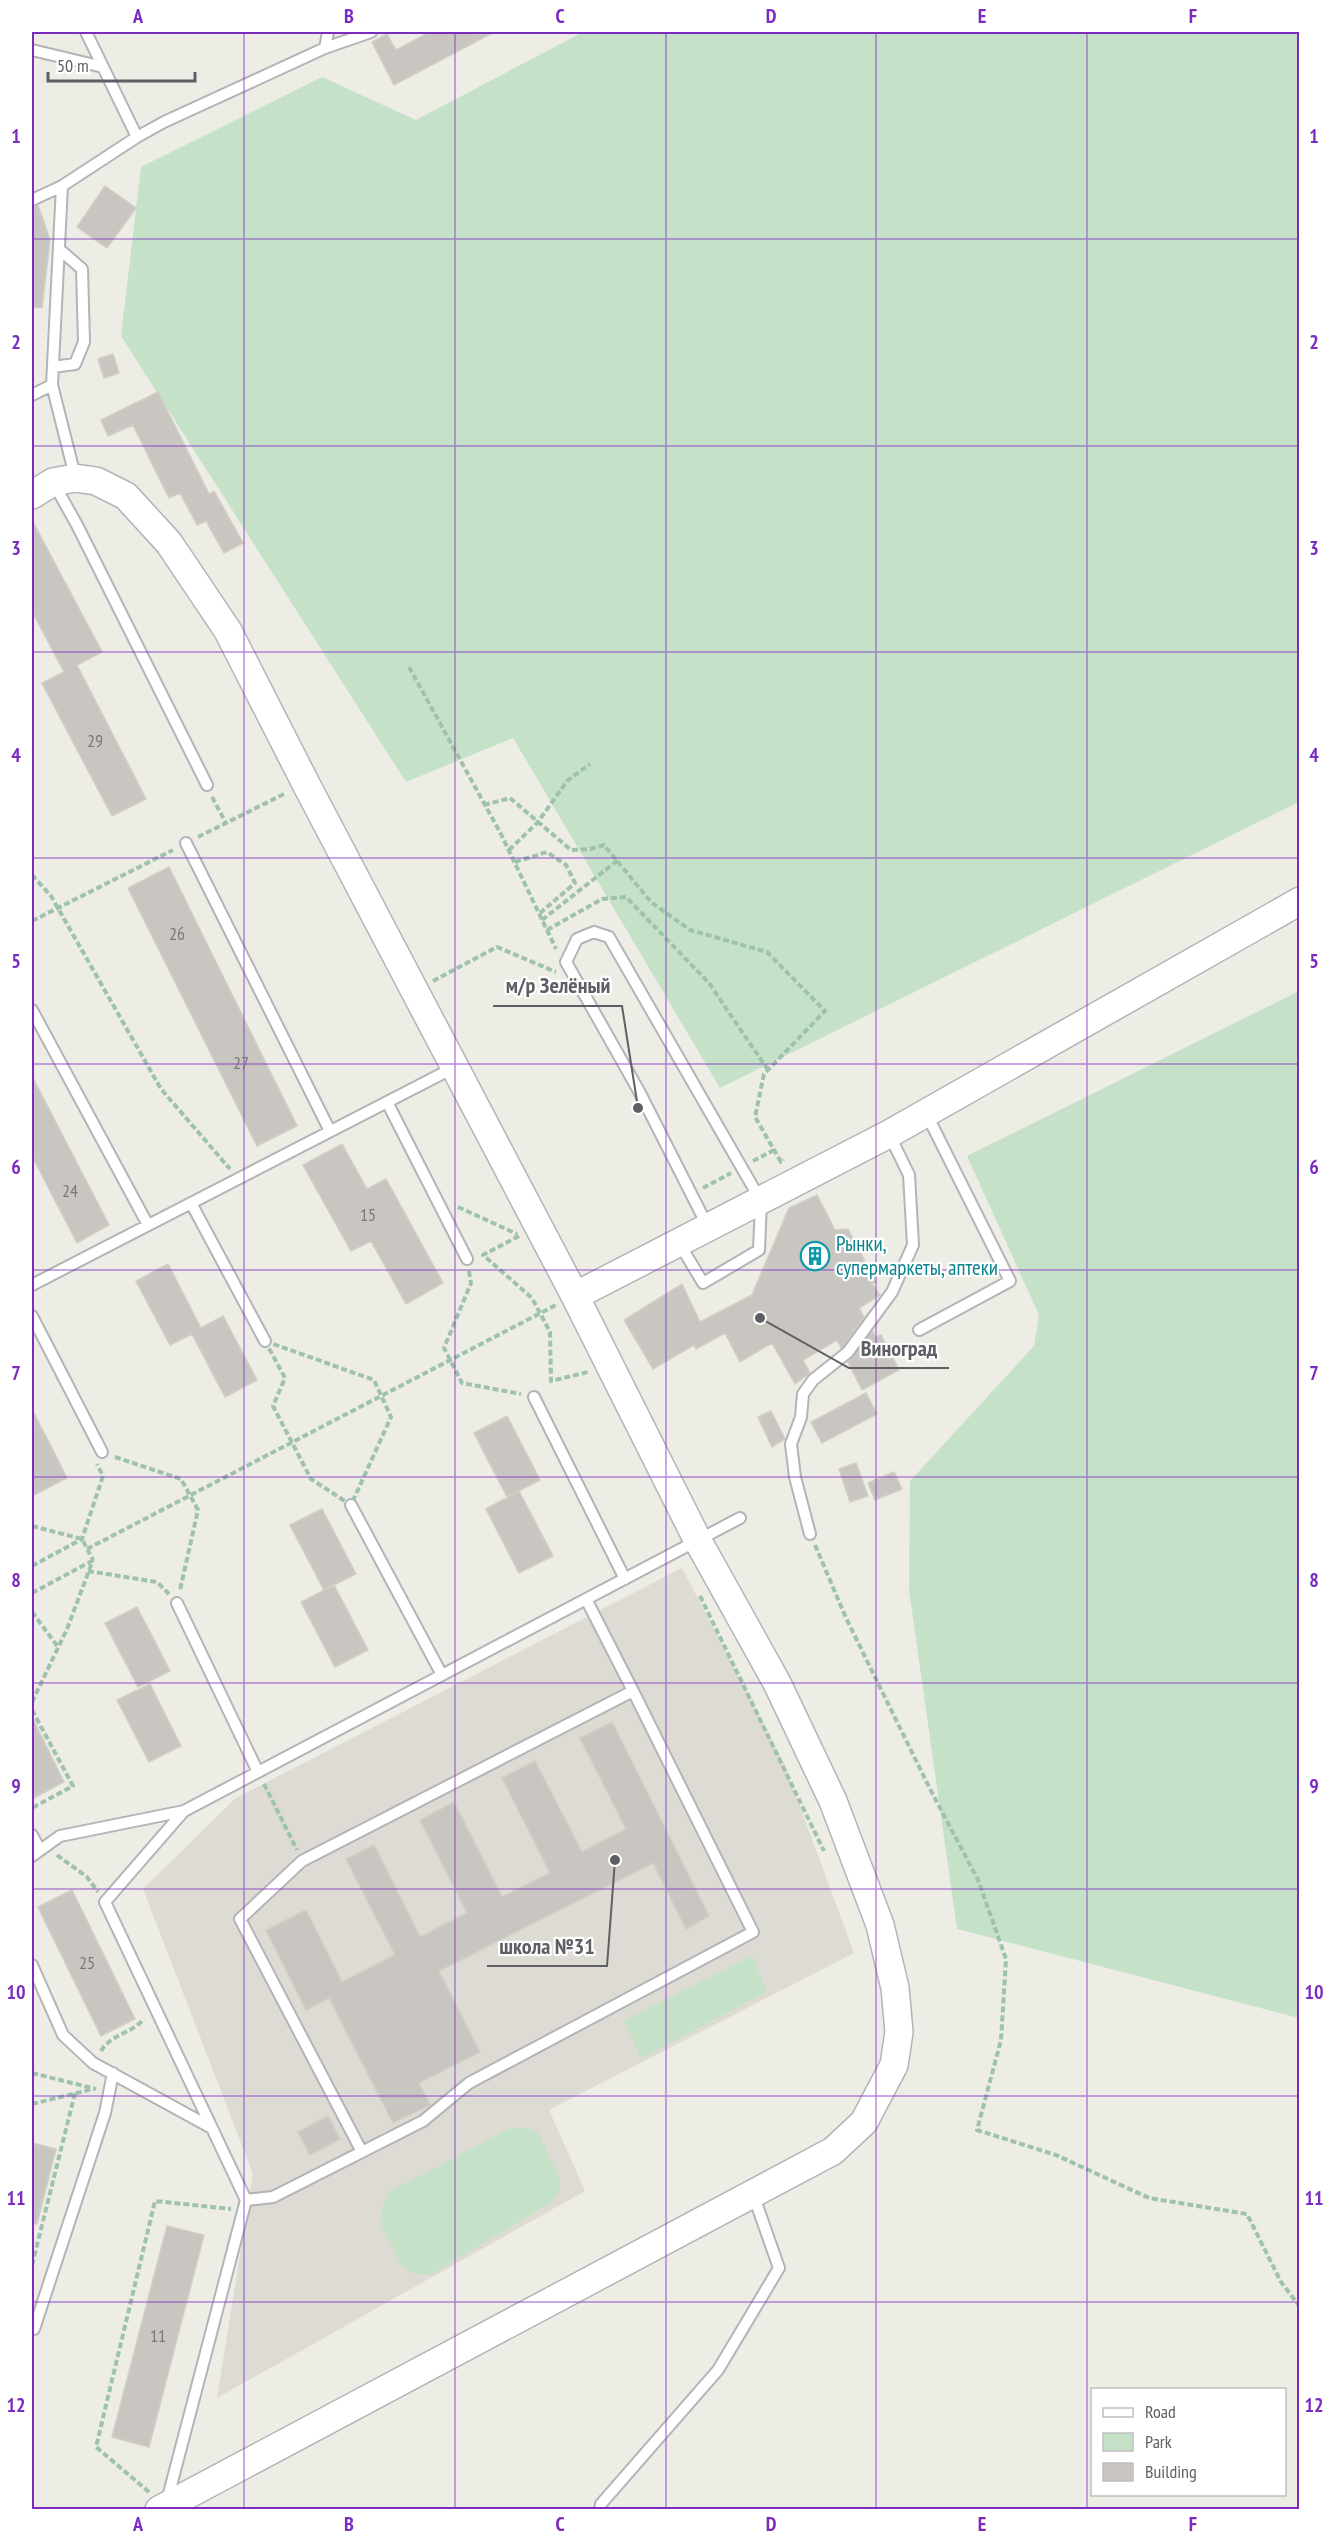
<svg xmlns="http://www.w3.org/2000/svg" width="1331" height="2541" font-family="'PT Sans Narrow',sans-serif">
<rect width="100%" height="100%" fill="#edece5"/>
<path fill="#dddbd3" d="M 682,1568 L 784,1763 L 854,1953 L 549,2110 L 585,2191 L 217,2398 L 253,2174 L 143,1889 L 236,1798 Z"/>
<path fill="#c5e2c8" d="M 583,32 L 1299,32 L 1299,802 L 720,1088 L 513,738 L 406,782 L 121,336 L 141,167 L 322,77 L 416,120 Z
M 1299,991 L 1299,2018 L 957,1929 L 909,1590 L 910,1481 L 1034,1346 L 1039,1315 L 967,1156 Z
M 752,1955 L 767,1992 L 641,2058 L 624,2021 Z
M 510,2128 L 526,2128 L 539,2134 L 560,2179 L 560,2190 L 552,2202 L 430,2275 L 416,2274 L 402,2267 L 380,2223 L 382,2207 L 389,2192 Z"/>
<path fill="#c9c6c2" stroke="#d1cfc4" stroke-width="1.5" d="M 430,32 L 494,32 L 394,85 L 372,42 L 387,34 L 396,50 Z
M 105,186 L 136,208 L 107,248 L 77,227 Z
M 38,205 L 50,240 L 42,308 L 32,307 L 32,207 Z
M 113,354 L 119,373 L 104,378 L 98,359 Z
M 158,392 L 209,494 L 214,491 L 243,543 L 224,553 L 206,521 L 197,525 L 180,493 L 169,498 L 133,425 L 108,436 L 101,420 Z
M 32,520 L 102,652 L 77,665 L 146,799 L 112,816 L 42,683 L 64,672 L 32,611 Z
M 169,867 L 297,1126 L 257,1146 L 128,888 Z
M 32,1076 L 109,1225 L 77,1243 L 32,1156 Z
M 342,1144 L 367,1189 L 386,1179 L 443,1283 L 406,1304 L 371,1241 L 351,1251 L 303,1165 Z
M 817,1195 L 835,1230 L 848,1229 L 876,1282 L 872,1284 L 880,1295 L 859,1308 L 864,1317 L 843,1347 L 841,1348 L 837,1340 L 803,1360 L 810,1373 L 795,1384 L 772,1343 L 740,1362 L 725,1333 L 696,1349 L 694,1345 L 653,1369 L 624,1320 L 682,1284 L 700,1322 L 752,1295 L 789,1208 Z
M 168,1264 L 201,1328 L 223,1316 L 257,1380 L 225,1397 L 192,1334 L 170,1345 L 136,1281 Z
M 872,1331 L 876,1337 L 881,1335 L 899,1370 L 862,1390 L 848,1362 Z
M 866,1393 L 877,1414 L 822,1443 L 811,1422 Z
M 32,1409 L 67,1478 L 32,1496 Z
M 771,1411 L 785,1439 L 772,1447 L 758,1417 Z
M 507,1416 L 540,1480 L 507,1497 L 474,1433 Z
M 856,1463 L 868,1496 L 850,1502 L 839,1469 Z
M 894,1472 L 902,1489 L 875,1500 L 868,1483 Z
M 519,1491 L 553,1556 L 519,1573 L 486,1509 Z
M 322,1509 L 356,1574 L 324,1590 L 290,1525 Z
M 334,1585 L 368,1650 L 335,1667 L 301,1602 Z
M 137,1607 L 170,1671 L 138,1687 L 105,1623 Z
M 150,1684 L 181,1746 L 149,1762 L 117,1700 Z
M 32,1717 L 64,1782 L 32,1799 Z
M 612,1722 L 709,1916 L 686,1929 L 653,1863 L 439,1971 L 480,2052 L 419,2083 L 430,2105 L 393,2123 L 329,1998 L 306,2010 L 266,1930 L 306,1910 L 342,1982 L 395,1955 L 346,1859 L 374,1845 L 420,1937 L 467,1913 L 420,1820 L 454,1802 L 502,1897 L 550,1873 L 502,1778 L 535,1761 L 582,1852 L 626,1829 L 580,1738 Z
M 72,1890 L 135,2019 L 101,2036 L 38,1907 Z
M 328,2116 L 340,2139 L 310,2155 L 298,2132 Z
M 32,2143 L 56,2149 L 37,2224 L 32,2223 Z
M 167,2226 L 204,2235 L 149,2447 L 112,2437 Z"/>
<g fill="none" stroke-linecap="round" stroke-linejoin="round">
<g stroke="#b2b4b8" stroke-width="14">
<path id="service" d="M 86,32 L 137,137
M 325,48 L 328,32
M 32,50 L 103,67
M 62,186 L 52,385 L 75,476
M 32,200 L 62,186 L 137,137 L 164,122 L 325,48 L 371,32
M 53,367 L 75,364 L 84,342 L 82,269 L 59,249
M 32,395 L 52,385
M 53,482 L 77,525 L 207,785
M 186,843 L 330,1131
M 32,1010 L 148,1225
M 387,1102 L 467,1259
M 191,1203 L 265,1341
M 679,1243 L 703,1283 L 759,1250 L 761,1201 L 609,937 L 594,932 L 577,939 L 566,962 L 640,1093 L 708,1227
M 32,1285 L 455,1067
M 32,1316 L 102,1452
M 919,1330 L 1010,1281 L 926,1113
M 534,1397 L 625,1579
M 351,1505 L 442,1675
M 810,1534 L 795,1477 L 791,1444 L 801,1417 L 803,1394 L 813,1380 L 848,1352 L 892,1292 L 913,1245 L 909,1175 L 889,1134
M 177,1603 L 258,1772
M 32,1835 L 40,1850
M 32,1856 L 60,1836 L 184,1811 L 740,1518
M 32,1965 L 63,2035 L 93,2063 L 212,2128
M 362,2152 L 240,1919 L 302,1861 L 633,1691 L 586,1599
M 246,2200 L 273,2197 L 423,2121 L 469,2083 L 753,1932 L 633,1691
M 34,2329 L 105,2113 L 113,2073
M 167,2501 L 246,2200 L 105,1902 L 184,1811
M 600,2510 L 601,2504 L 718,2370 L 779,2268 L 753,2194"/>
</g>
<g stroke="#b2b4b8" stroke-width="30">
<path id="tertiary" d="M 32,495 L 53,482 L 75,478 L 96,481 L 126,496 L 169,543 L 228,631 L 306,784 L 575,1296 L 698,1541 L 777,1683 L 833,1801 L 880,1925 L 895,1988 L 899,2032 L 894,2065 L 864,2122 L 833,2151 L 159,2510
M 575,1296 L 889,1134 L 1300,901"/>
</g>
<path stroke="#9ec2ac" stroke-width="4" stroke-dasharray="6 3" stroke-linecap="butt" d="M 409,667 L 501,834 L 556,949
M 212,797 L 226,823
M 484,805 L 510,798 L 571,850 L 590,849 L 604,845 L 651,902 L 690,930 L 767,952 L 825,1011 L 764,1074 L 755,1117 L 781,1162 L 784,1160
M 198,837 L 286,793
M 509,850 L 538,822 L 567,781 L 590,764
M 515,862 L 547,852 L 566,865 L 575,883 L 539,914
M 32,875 L 51,896 L 161,1089 L 230,1169
M 542,920 L 618,860
M 32,921 L 173,850
M 547,930 L 602,899 L 626,897 L 709,983 L 768,1070
M 433,981 L 497,947 L 556,972
M 753,1161 L 774,1150
M 703,1188 L 731,1173
M 458,1207 L 517,1234
M 519,1236 L 483,1255 L 532,1298 L 550,1332 L 551,1381 L 588,1372
M 469,1271 L 471,1283 L 444,1348 L 462,1383 L 521,1394
M 265,1341 L 374,1380 L 391,1417 L 351,1505 L 311,1479 L 273,1406 L 285,1378 Z
M 115,1457 L 181,1479 L 198,1510 L 180,1590
M 32,1526 L 82,1539 L 93,1560
M 815,1545 L 846,1618 L 930,1789 L 978,1880 L 1006,1959 L 1001,2040 L 977,2130 L 1056,2155 L 1149,2198 L 1247,2214 L 1281,2282 L 1300,2307
M 87,1549 L 556,1305
M 32,1566 L 82,1539 L 103,1476 L 97,1464
M 88,1571 L 157,1582 L 169,1594
M 32,1593 L 92,1561
M 700,1596 L 824,1851
M 32,1612 L 58,1647
M 32,1702 L 67,1629 L 93,1560
M 32,1710 L 73,1786 L 32,1808
M 264,1784 L 297,1850
M 57,1855 L 87,1877 L 98,1892
M 101,2051 C 110,2035 132,2033 144,2019
M 32,2073 L 96,2089
M 32,2104 L 93,2089
M 32,2265 L 75,2093
M 149,2492 L 96,2447 L 155,2201 L 231,2209"/>
<use href="#service" stroke="#fff" stroke-width="10"/>
<use href="#tertiary" stroke="#fff" stroke-width="27"/>
</g>
<path fill="none" stroke="#7b2cbf" stroke-width="1.5" stroke-opacity="0.55" d="M 244,32 L 244,2510M 455,32 L 455,2510M 666,32 L 666,2510M 876,32 L 876,2510M 1087,32 L 1087,2510M 32,239 L 1300,239M 32,446 L 1300,446M 32,652 L 1300,652M 32,858 L 1300,858M 32,1064 L 1300,1064M 32,1270 L 1300,1270M 32,1477 L 1300,1477M 32,1683 L 1300,1683M 32,1889 L 1300,1889M 32,2096 L 1300,2096M 32,2302 L 1300,2302"/>
<defs>
<g id="building-ring" transform="scale(1.5)"><circle r="9.5" fill="#fff" stroke="#0f9aa8" stroke-width="1.5"/><path d="M-4-6H4V6H1V3H-1V6H-4ZM-2.5-4.3h1.7v1.8h-1.7ZM.8-4.3h1.7v1.8H.8ZM-2.5-1h1.7V.8h-1.7ZM.8-1h1.7V.8H.8Z" fill="#0f9aa8"/></g>
</defs>
<g fill-rule="evenodd">
<use href="#building-ring" x="815" y="1256"/>
</g>
<g text-anchor="middle" stroke-width="4.5" stroke-linejoin="round" paint-order="stroke">
<g font-size="18" fill="#78797c">
<text x="95" y="747">29</text>
<text x="177" y="940">26</text>
<text x="241" y="1069">27</text>
<text x="70" y="1197">24</text>
<text x="368" y="1221">15</text>
<text x="87" y="1969">25</text>
<text x="158" y="2342">11</text>
</g>
<g font-size="21" fill="#0d838f" stroke="#fff" text-anchor="start">
<text x="836" y="1251">Рынки,<tspan x="836" dy="24">супермаркеты, аптеки</tspan></text>
</g>
</g>
<path fill="none" stroke="#5d5f64" stroke-width="2" d="M638 1108L622 1006H493M760 1318L849 1368H949M615 1860L607 1966H487"/>
<g fill="#5d5f64" stroke="#fff" stroke-width="2">
<circle cx="638" cy="1108" r="6"/>
<circle cx="760" cy="1318" r="6"/>
<circle cx="615" cy="1860" r="6"/>
</g>
<g font-size="22" text-anchor="middle" font-weight="bold" fill="#5d5f64" stroke="#fff" stroke-width="4.5" stroke-linejoin="round" paint-order="stroke">
<text x="558" y="993">м/р Зелёный</text>
<text x="899" y="1356">Виноград</text>
<text x="547" y="1954">школа №31</text>
</g>
<rect width="1331" height="2541" fill="none" stroke="#ffffff" stroke-width="66"/>
<rect x="1091" y="2388" width="195" height="108" fill="#ffffff" stroke="#bebfc1" stroke-width="1.5"/>
<rect x="1103" y="2408" width="30" height="9" fill="#ffffff" stroke="#bebfc1" stroke-width="1.5"/>
<text x="1145" y="2418" font-size="18" fill="#5d5f64">Road</text>
<rect x="1103" y="2433" width="30" height="18" fill="#c5e2c8" stroke="#bebfc1" stroke-width="1.5"/>
<text x="1145" y="2448" font-size="18" fill="#5d5f64">Park</text>
<rect x="1103" y="2463" width="30" height="18" fill="#c9c6c2" stroke="#bebfc1" stroke-width="1.5"/>
<text x="1145" y="2478" font-size="18" fill="#5d5f64">Building</text>
<path d="M48 72v9h147v-9" fill="none" stroke="#5d5f64" stroke-width="3"/>
<text x="57" y="72" font-size="18" fill="#5d5f64" stroke="#ffffff" stroke-width="4.5" paint-order="stroke">50 m</text>
<rect x="33" y="33" width="1265" height="2475" fill="none" stroke="#7b2cbf" stroke-width="2"/>
<g font-size="20" text-anchor="middle" font-weight="bold" fill="#7b2cbf">
<text x="138" y="23">A</text>
<text x="349" y="23">B</text>
<text x="560" y="23">C</text>
<text x="771" y="23">D</text>
<text x="982" y="23">E</text>
<text x="1193" y="23">F</text>
<text x="16" y="143">1</text>
<text x="1314" y="143">1</text>
<text x="16" y="349">2</text>
<text x="1314" y="349">2</text>
<text x="16" y="555">3</text>
<text x="1314" y="555">3</text>
<text x="16" y="762">4</text>
<text x="1314" y="762">4</text>
<text x="16" y="968">5</text>
<text x="1314" y="968">5</text>
<text x="16" y="1174">6</text>
<text x="1314" y="1174">6</text>
<text x="16" y="1380">7</text>
<text x="1314" y="1380">7</text>
<text x="16" y="1587">8</text>
<text x="1314" y="1587">8</text>
<text x="16" y="1793">9</text>
<text x="1314" y="1793">9</text>
<text x="16" y="1999">10</text>
<text x="1314" y="1999">10</text>
<text x="16" y="2205">11</text>
<text x="1314" y="2205">11</text>
<text x="16" y="2412">12</text>
<text x="1314" y="2412">12</text>
<text x="138" y="2531">A</text>
<text x="349" y="2531">B</text>
<text x="560" y="2531">C</text>
<text x="771" y="2531">D</text>
<text x="982" y="2531">E</text>
<text x="1193" y="2531">F</text>
</g>
</svg>
